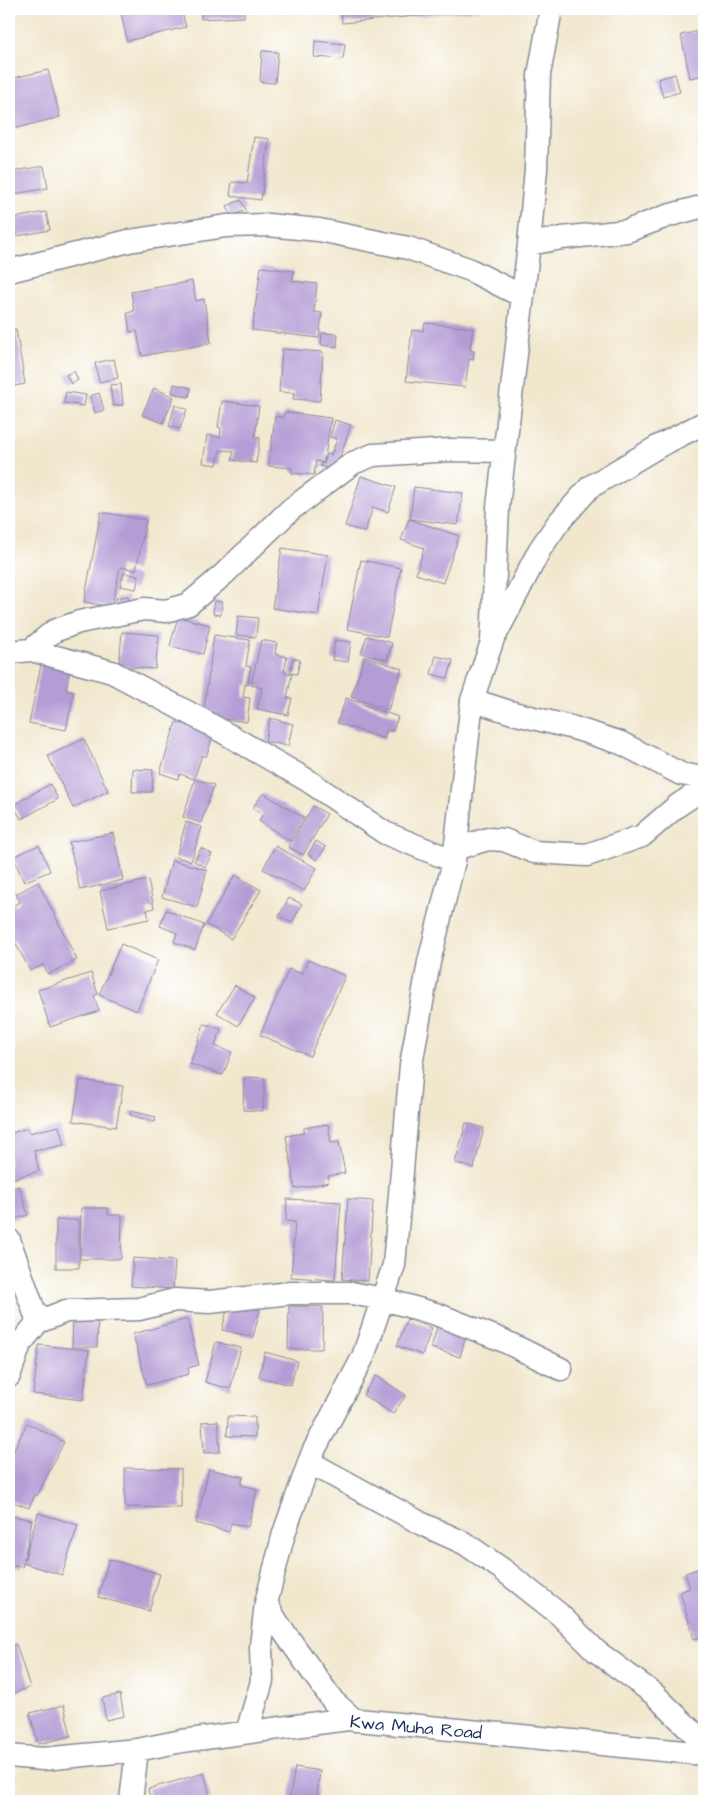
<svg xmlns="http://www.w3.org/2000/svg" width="713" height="1810" font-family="'Architects Daughter',sans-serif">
<rect width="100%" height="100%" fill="#fff"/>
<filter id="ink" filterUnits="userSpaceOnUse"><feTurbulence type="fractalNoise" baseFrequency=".02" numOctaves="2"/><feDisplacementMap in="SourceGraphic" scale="10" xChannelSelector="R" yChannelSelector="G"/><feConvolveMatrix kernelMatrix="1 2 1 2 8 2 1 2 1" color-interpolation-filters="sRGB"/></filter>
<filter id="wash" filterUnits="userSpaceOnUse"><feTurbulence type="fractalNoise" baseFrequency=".0096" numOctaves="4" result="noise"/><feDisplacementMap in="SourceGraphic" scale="20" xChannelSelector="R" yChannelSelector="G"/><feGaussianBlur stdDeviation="1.12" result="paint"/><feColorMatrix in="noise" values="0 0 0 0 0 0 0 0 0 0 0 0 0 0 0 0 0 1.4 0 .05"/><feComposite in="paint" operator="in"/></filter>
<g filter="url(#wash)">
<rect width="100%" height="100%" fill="#f1e7cd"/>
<g id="blocks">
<path fill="#b49cd5" d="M 120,9 L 136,9 L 137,11 L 145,9 L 181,9 L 186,27 L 127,41 Z
M 201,9 L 244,9 L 244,17 L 201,19 Z
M 341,9 L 480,9 L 480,10 L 342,23 Z
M 704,30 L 704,75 L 690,78 L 681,35 Z
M 315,41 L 345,44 L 343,59 L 314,57 Z
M 262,51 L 278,52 L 275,83 L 260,82 Z
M 48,70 L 60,117 L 9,130 L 9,79 Z
M 675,74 L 680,92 L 663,97 L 658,79 Z
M 254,137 L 269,139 L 261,200 L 230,196 L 232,182 L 247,183 Z
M 44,166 L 48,188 L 9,195 L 9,172 Z
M 241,200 L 246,210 L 231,216 L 227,206 Z
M 46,212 L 50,230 L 12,237 L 9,219 Z
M 261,267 L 294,271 L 292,281 L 317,284 L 314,312 L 322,313 L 319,338 L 252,330 Z
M 192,281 L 196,301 L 204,299 L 211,343 L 142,356 L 137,331 L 130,332 L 127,313 L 134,311 L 131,292 Z
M 425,323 L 473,328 L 470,350 L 474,351 L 473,360 L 469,359 L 465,387 L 406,381 L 412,330 L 423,331 Z
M 16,329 L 25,384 L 9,387 L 9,330 Z
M 322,333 L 338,334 L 337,347 L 321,345 Z
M 282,349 L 323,352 L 320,401 L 293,399 L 294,393 L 279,392 Z
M 114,359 L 118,378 L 99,382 L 95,363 Z
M 74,371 L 78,380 L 71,384 L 66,375 Z
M 121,384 L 123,405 L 113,406 L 110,385 Z
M 174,384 L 191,388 L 189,397 L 172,393 Z
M 154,388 L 174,397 L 163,423 L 142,415 Z
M 66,392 L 86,395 L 84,406 L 64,403 Z
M 99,393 L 104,410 L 95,413 L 90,396 Z
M 222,401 L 259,406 L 255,437 L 260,438 L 256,463 L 232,460 L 234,451 L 220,450 L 217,465 L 203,463 L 207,435 L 220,437 L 221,428 L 218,427 Z
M 175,405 L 187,409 L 180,429 L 169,426 Z
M 284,412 L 331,418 L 324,463 L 316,461 L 314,475 L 292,473 L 292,468 L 269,466 L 275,416 L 283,418 Z
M 335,420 L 351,425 L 335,471 L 320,466 L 321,463 L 324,464 L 327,454 L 331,455 L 337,439 L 330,437 Z
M 361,476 L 396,487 L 388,512 L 373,507 L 365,532 L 345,526 Z
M 414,487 L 463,493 L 458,525 L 410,519 Z
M 101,512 L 146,520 L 136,570 L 120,567 L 112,607 L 84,602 Z
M 409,519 L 459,536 L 443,583 L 416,574 L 424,548 L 401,540 Z
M 282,548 L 328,555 L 318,615 L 272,608 Z
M 361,560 L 401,568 L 387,637 L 347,629 Z
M 124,573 L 139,576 L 136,589 L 120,586 Z
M 128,596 L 129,605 L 117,607 L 116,598 Z
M 214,601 L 222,602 L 221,615 L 213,614 Z
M 238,616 L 258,618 L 256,637 L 236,635 Z
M 178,617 L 210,625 L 203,654 L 170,646 Z
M 122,632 L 159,635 L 155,669 L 119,666 Z
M 214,635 L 250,640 L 246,666 L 251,667 L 248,685 L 245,684 L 243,697 L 250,698 L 247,722 L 203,716 Z
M 367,636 L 392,643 L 387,660 L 361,653 Z
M 261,640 L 277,643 L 275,654 L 287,657 L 284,672 L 292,674 L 287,698 L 292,698 L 288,715 L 257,709 L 262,688 L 251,685 Z
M 335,640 L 351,642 L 348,662 L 332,660 Z
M 365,656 L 402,669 L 388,710 L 351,697 Z
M 436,656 L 453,660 L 448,678 L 431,674 Z
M 293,658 L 300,660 L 297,674 L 290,673 Z
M 42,660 L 71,665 L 66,690 L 74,692 L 66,730 L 29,723 Z
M 346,698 L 398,717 L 393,731 L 387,730 L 384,739 L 337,723 Z
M 270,718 L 293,724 L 288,746 L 265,741 Z
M 176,722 L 214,733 L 206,757 L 202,755 L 194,779 L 180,774 L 178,779 L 160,773 Z
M 84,739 L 108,791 L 73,808 L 48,756 Z
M 133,769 L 153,770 L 152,792 L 132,792 Z
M 195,779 L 214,785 L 201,823 L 183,817 Z
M 50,784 L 58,799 L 21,819 L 13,805 Z
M 263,793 L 304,818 L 290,841 L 259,821 L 263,814 L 253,808 Z
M 313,806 L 327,814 L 303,855 L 289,847 Z
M 186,822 L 202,827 L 191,861 L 176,857 Z
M 113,833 L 123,880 L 80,890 L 69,842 Z
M 316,841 L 326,847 L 317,860 L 308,854 Z
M 39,845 L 50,871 L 24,882 L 13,857 Z
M 275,846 L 317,868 L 304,891 L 263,869 Z
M 201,848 L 212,854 L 205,867 L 194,861 Z
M 172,860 L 207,870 L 197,907 L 162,897 Z
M 235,875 L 261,890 L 231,939 L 206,924 Z
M 148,880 L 154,908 L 147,910 L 149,919 L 108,928 L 100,891 Z
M 38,882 L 77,960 L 48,974 L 43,965 L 30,971 L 14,940 L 9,942 L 9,908 L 20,902 L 16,894 Z
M 289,898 L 302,904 L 292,923 L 279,916 Z
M 166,910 L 204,925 L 195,950 L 174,942 L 177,933 L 160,926 Z
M 121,944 L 158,960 L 137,1011 L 99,995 Z
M 308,960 L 345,976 L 310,1056 L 260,1035 L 289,969 L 302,974 Z
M 91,973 L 98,994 L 94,996 L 99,1011 L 50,1027 L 38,990 Z
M 235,985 L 255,998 L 238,1026 L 217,1013 Z
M 204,1024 L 221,1029 L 215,1046 L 232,1052 L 223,1075 L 190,1064 Z
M 244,1077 L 265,1078 L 263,1111 L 243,1110 Z
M 80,1080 L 123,1086 L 116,1127 L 73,1121 Z
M 131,1111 L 156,1117 L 155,1122 L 130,1115 Z
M 466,1123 L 484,1128 L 474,1168 L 455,1163 Z
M 328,1124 L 331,1143 L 339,1142 L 345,1173 L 328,1176 L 329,1182 L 295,1189 L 286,1136 L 304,1133 L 304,1128 Z
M 59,1126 L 64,1145 L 34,1151 L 39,1171 L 9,1180 L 9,1134 L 27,1128 L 29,1133 Z
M 19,1186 L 28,1215 L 11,1220 L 9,1214 L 9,1189 Z
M 287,1199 L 341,1202 L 335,1280 L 291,1277 L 295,1222 L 286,1221 Z
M 348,1199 L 373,1201 L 368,1281 L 342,1279 Z
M 81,1208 L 108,1208 L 108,1215 L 122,1215 L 121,1259 L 80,1259 Z
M 56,1220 L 79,1220 L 79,1268 L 56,1268 Z
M 133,1258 L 175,1261 L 173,1289 L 131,1286 Z
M 229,1302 L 260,1310 L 253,1337 L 222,1330 Z
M 289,1306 L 323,1307 L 322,1349 L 288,1349 Z
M 73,1312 L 98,1312 L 97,1347 L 72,1347 Z
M 187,1319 L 199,1365 L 188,1368 L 189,1374 L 147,1385 L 133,1334 Z
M 407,1319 L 432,1328 L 422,1355 L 397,1346 Z
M 437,1327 L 466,1336 L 460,1357 L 431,1348 Z
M 216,1342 L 241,1348 L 230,1389 L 205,1382 Z
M 39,1345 L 89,1350 L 83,1400 L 33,1394 Z
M 265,1352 L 297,1361 L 291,1385 L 259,1377 Z
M 376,1376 L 406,1395 L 393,1414 L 363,1395 Z
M 228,1416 L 255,1417 L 255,1437 L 227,1436 Z
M 218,1421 L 220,1452 L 204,1453 L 202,1422 Z
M 27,1423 L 64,1442 L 37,1496 L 35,1495 L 29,1508 L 9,1500 L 9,1460 Z
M 125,1468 L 181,1469 L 181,1508 L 125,1507 Z
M 209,1469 L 243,1477 L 241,1485 L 257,1489 L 248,1527 L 231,1523 L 229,1532 L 196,1523 Z
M 38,1513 L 78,1525 L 62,1575 L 23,1563 L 22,1567 L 9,1565 L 9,1515 L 32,1520 L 24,1561 Z
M 109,1559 L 160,1574 L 149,1611 L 98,1597 Z
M 704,1567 L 704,1636 L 694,1639 L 680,1592 L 690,1588 L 685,1573 Z
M 16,1644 L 30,1687 L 9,1695 L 9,1647 Z
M 120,1694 L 124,1716 L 106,1720 L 102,1698 Z
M 64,1705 L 71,1736 L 38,1744 L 30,1713 Z
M 295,1767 L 320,1771 L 316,1801 L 289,1801 Z
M 204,1773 L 211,1799 L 204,1801 L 151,1801 L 148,1789 Z"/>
</g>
</g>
<g filter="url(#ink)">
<use href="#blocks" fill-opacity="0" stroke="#868b96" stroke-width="1"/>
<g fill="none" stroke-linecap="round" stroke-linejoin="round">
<g stroke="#868b96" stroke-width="25">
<path id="street" d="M 529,244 L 562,238 L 627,231 L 667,216 L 704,206
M 9,271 L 129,241 L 226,226 L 268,225 L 319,230 L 408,248 L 468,269 L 522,296
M 496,634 L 540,549 L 558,523 L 590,487 L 659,446 L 704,423
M 31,650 L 54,631 L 79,622 L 144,609 L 166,611 L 189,604 L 224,574 L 290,510 L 353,463 L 373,455 L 390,454 L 450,450 L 504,451
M 9,652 L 31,650 L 112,672 L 204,721 L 307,780 L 385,833 L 454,861
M 472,700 L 513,713 L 574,728 L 621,743 L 681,774 L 704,778
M 455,849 L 488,839 L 504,840 L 534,852 L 587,855 L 642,836 L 677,806 L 704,788
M 9,1240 L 38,1322
M 9,1376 L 20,1344 L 38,1322 L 66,1311 L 139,1309 L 175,1300 L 210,1302 L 290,1293 L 351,1293 L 383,1299 L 436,1314 L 502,1340 L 561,1369
M 309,1462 L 424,1525 L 464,1543 L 502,1569 L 559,1614 L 596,1651 L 654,1694 L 704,1743
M 266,1603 L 277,1622 L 333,1701 L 354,1720
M 247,1732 L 262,1681 L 261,1646 L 266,1603 L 284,1533 L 313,1452 L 363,1357 L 394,1265 L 411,1065 L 429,962 L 454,861 L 472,700 L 492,642 L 498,507 L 529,244 L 536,169 L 539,75 L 551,9
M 9,1756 L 43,1759 L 137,1750 L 182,1741 L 348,1719 L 704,1754
M 131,1801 L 137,1750"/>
</g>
<use href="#street" stroke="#fff" stroke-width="22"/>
</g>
</g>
<g text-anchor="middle" stroke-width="4" stroke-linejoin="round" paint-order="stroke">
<g font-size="18" fill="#1b2f5e" stroke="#fff">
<text transform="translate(416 1727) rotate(5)" y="6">Kwa Muha Road</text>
</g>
</g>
<rect width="713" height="1810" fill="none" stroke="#fff" stroke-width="30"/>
</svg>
